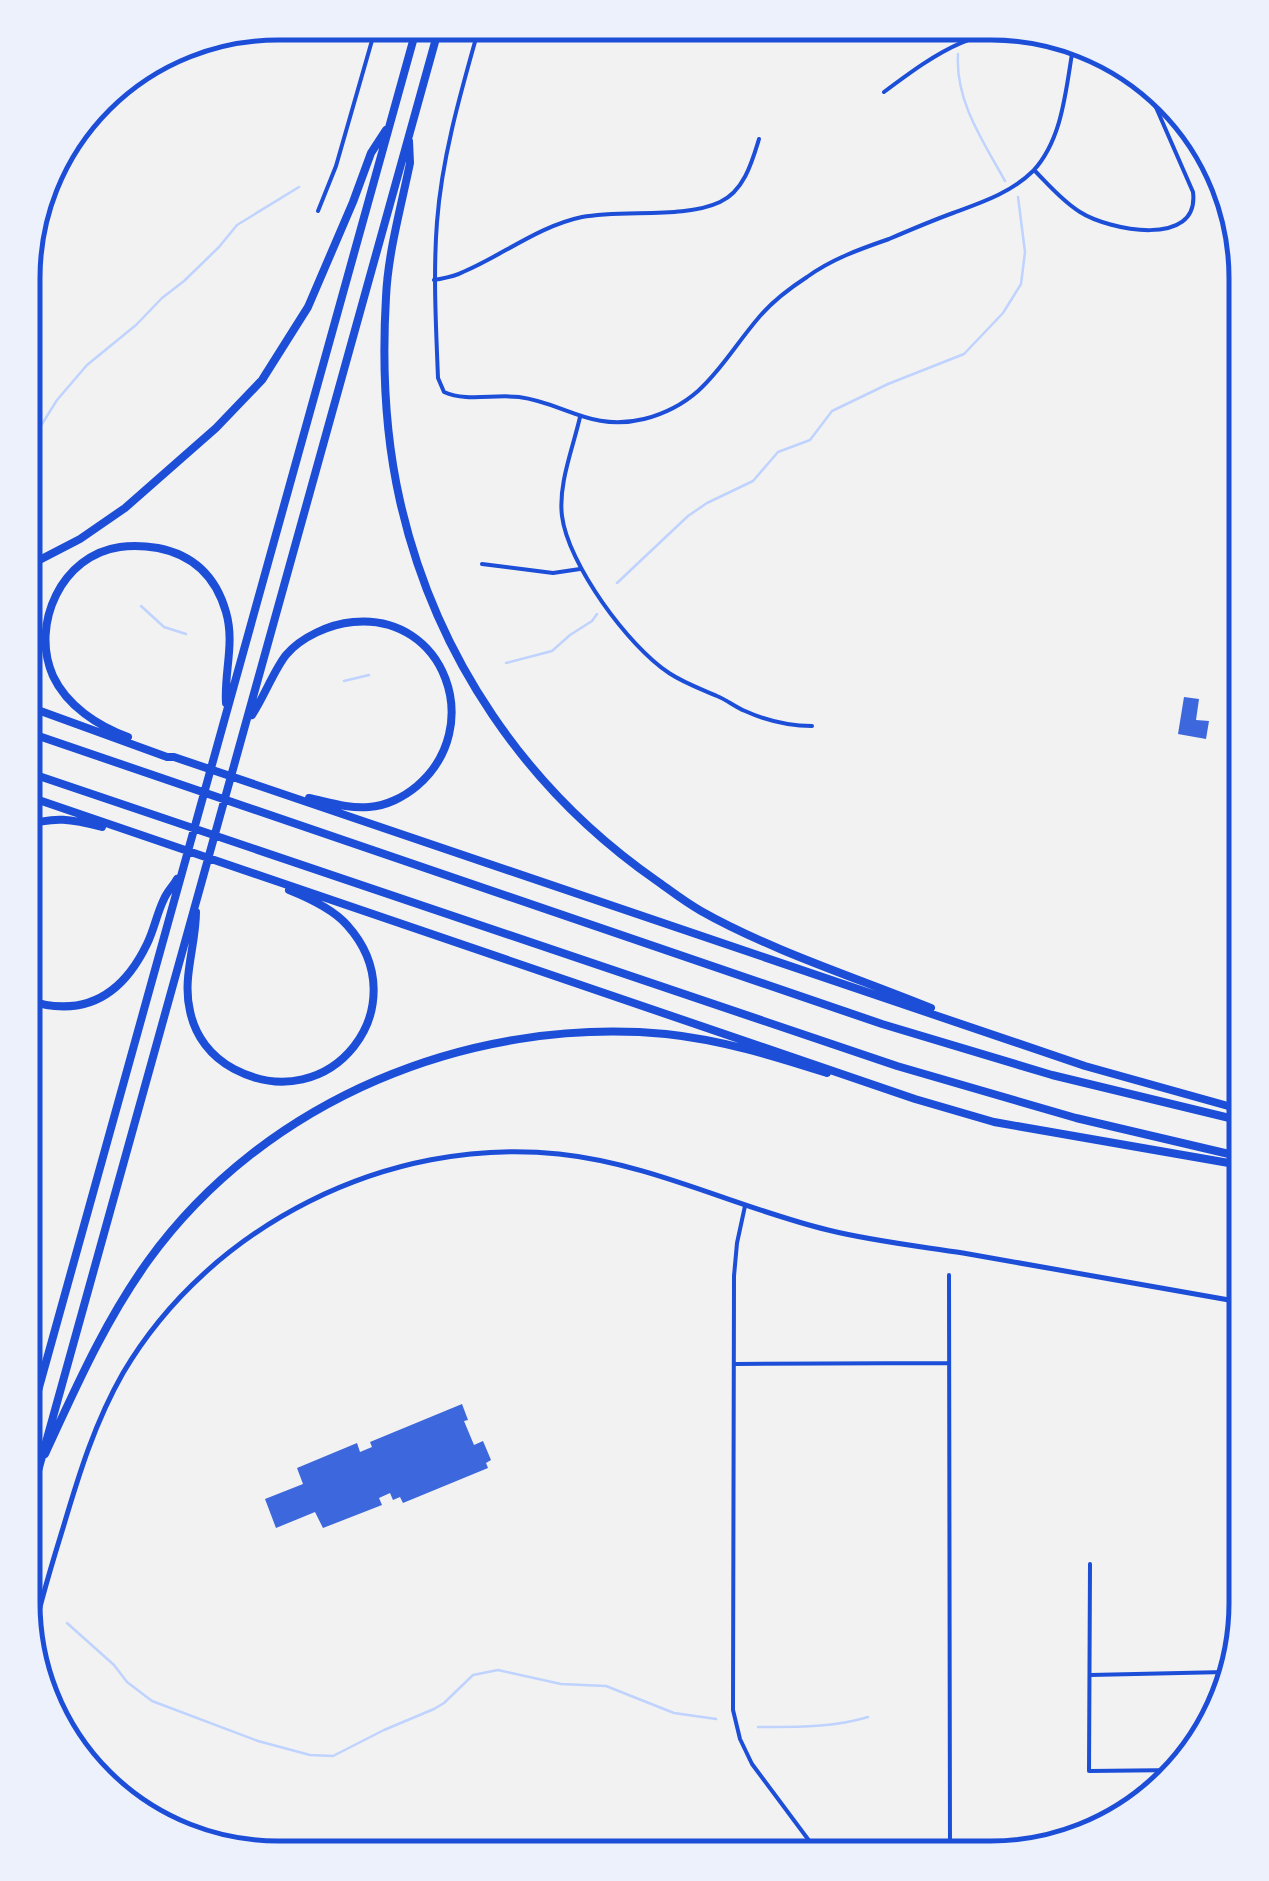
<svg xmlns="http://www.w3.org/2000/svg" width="1269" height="1881" font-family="Barlow,sans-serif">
<rect width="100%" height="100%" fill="#f2f2f2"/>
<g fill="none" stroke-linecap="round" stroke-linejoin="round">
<path stroke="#bfd3fe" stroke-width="2.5" d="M 958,54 C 955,101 983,141 1005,181
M 24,442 L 42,424 L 57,400 L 87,365 L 136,325 L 162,298 L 184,281 L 219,247 L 237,225 L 299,187
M 617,583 L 688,516 L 707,503 L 753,481 L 778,452 L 810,440 L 832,411 L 888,384 L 964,354 L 1003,313 L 1021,284 L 1025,252 L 1018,197
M 141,606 L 164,627 L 186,634
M 506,663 L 552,651 L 570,635 L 592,621 L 597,614
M 344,681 L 369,675
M 67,1623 L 114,1665 L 127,1682 L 152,1701 L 258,1741 L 310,1755 L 333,1756 L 384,1730 L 434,1709 L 444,1703 L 473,1675 L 498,1670 L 561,1684 L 606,1686 L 674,1713 L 716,1719
M 758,1727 C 795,1727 832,1728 868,1717"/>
</g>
<path fill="#3d67dc" d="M 1184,697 L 1199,699 L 1196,720 L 1209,721 L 1206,739 L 1178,734 Z
M 462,1404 L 468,1420 L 464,1421 L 474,1445 L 483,1441 L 491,1460 L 486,1463 L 488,1468 L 403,1503 L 400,1497 L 393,1500 L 390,1493 L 379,1498 L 382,1505 L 323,1528 L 315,1512 L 276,1528 L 265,1499 L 303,1484 L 297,1468 L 357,1443 L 360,1452 L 372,1447 L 370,1442 Z"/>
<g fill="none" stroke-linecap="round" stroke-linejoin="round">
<path stroke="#1d4ed8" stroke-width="4" d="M 480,24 C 462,88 442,155 437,222 C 433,274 436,326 438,378 L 444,392 C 466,402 494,394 519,397 C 565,403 591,432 644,419 C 706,403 722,360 760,316 C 773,301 790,288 807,277 C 832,259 860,249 889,239 C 910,230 931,221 953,213 C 980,203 1011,193 1033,171 C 1064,138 1066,85 1074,42
M 884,92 C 939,51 979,22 1051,32
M 1034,170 C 1048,184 1062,201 1080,212 C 1108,230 1200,249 1193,192 L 1141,73
M 318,211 L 336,166 L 377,23
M 434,280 C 444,278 454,277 463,272 C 503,255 539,226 582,217 C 623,209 684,219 720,202 C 744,191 752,162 759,139
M 580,417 C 573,448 558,484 562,516 C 568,564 628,646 669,673 C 684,683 701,689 717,696 C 727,700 735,707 745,711 C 765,720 790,726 812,726
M 482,564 L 553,573 L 580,569
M 745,1206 L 737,1243 L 734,1276 L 733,1710 L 740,1739 L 752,1764 L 822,1858
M 949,1275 L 950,1858
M 735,1364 L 948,1363
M 1090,1564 L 1089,1771 L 1179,1770
M 1090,1675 L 1226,1672"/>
<path stroke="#1d4ed8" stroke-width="5" d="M 31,1645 C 39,1605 51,1567 63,1528 C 79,1474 95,1422 123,1373 C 210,1225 388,1136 559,1154 C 653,1164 737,1208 828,1230 C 872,1241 918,1246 963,1253 C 1057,1270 1152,1286 1246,1303"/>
<path stroke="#1d4ed8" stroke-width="6" d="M 1246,1176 L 1243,841 L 1246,811"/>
<path stroke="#1d4ed8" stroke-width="8" d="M 409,141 L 410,163 C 401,207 388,253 386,297 C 382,365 385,435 400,501 C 435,656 526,790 657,881 C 671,891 685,902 701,911 C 770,950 857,978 931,1008
M 24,568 L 80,539 L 125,508 L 216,428 L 262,380 L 308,307 L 353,202 L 371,153 L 386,130
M 24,705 L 167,757 L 174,757 L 1085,1066 L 1246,1111
M 252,715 C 264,697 274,670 286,655 C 301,637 330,624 353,622 C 445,613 486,727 417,786 C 404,797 386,806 369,807 C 349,809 328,802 309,798
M 24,731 L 882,1024 L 1052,1075 L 1246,1122
M 128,737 C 98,726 67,706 53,676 C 30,624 62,555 120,547 C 133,545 146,546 158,548 C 194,555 216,577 226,612 C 235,643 224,672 226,703
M 24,771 L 897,1066 L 1076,1118 L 1246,1158
M 24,795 L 915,1099 L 994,1122 L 1246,1166
M 24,826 C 54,816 72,819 102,827
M 196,912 C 196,945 182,978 190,1011 C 195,1036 211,1057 234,1069 C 330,1120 420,1006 347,925 C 333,909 309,898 289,890
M 24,999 C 81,1019 121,998 147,944 C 154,930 157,913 164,899 C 167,892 173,886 177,879
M 23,1386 C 29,1321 33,1255 23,1190
M 23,1445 L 418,23
M 45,1454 C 76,1387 105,1321 148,1261 C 265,1099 470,1016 666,1034 C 722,1040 774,1056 827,1073
M 23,1525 L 440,24"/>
</g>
<path d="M0 0H1269V1881H0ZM278 40H991A238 238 0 0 1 1229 278V1603A238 238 0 0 1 991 1841H278A238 238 0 0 1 40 1603V278A238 238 0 0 1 278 40Z" fill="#edf1fc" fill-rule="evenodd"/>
<path fill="none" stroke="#1d4ed8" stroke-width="5" d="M278 40H991A238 238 0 0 1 1229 278V1603A238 238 0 0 1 991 1841H278A238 238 0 0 1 40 1603V278A238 238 0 0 1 278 40Z"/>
</svg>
